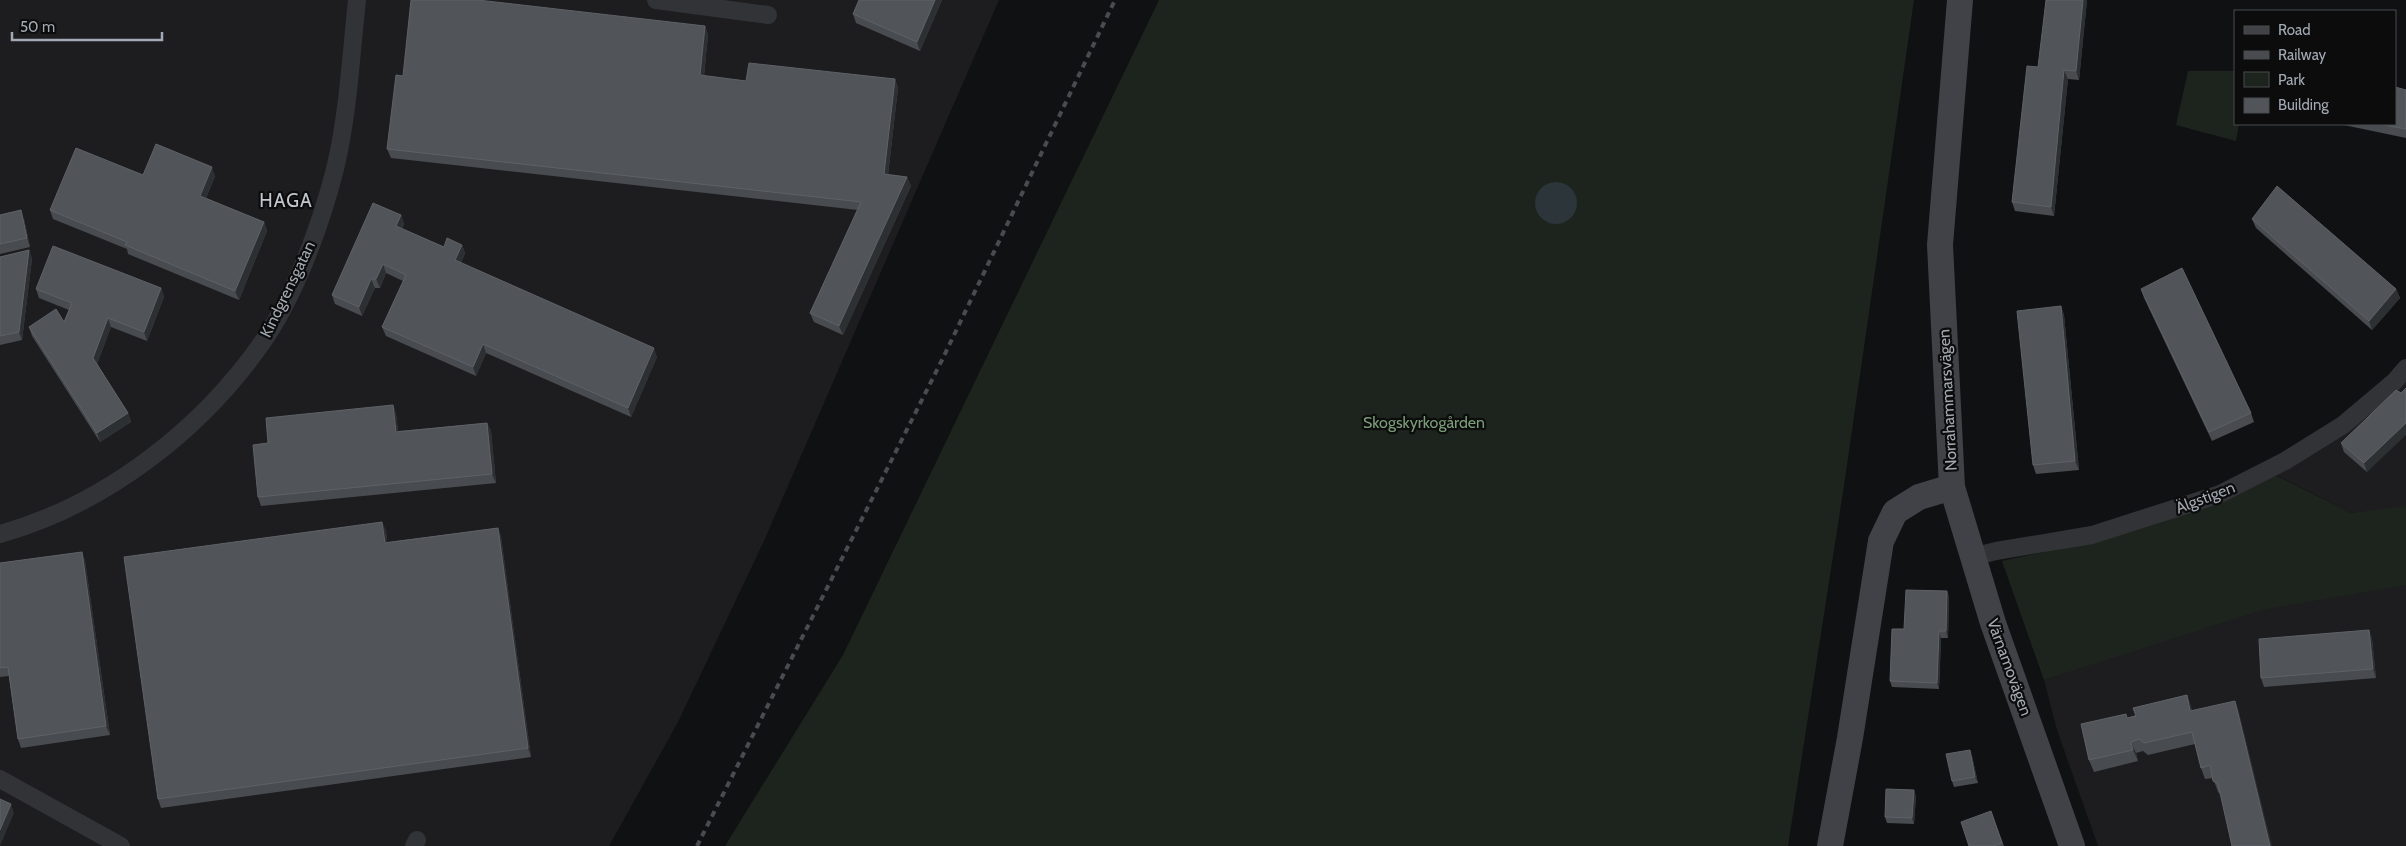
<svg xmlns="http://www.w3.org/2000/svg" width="2406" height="846" font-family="Cabin,sans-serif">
<rect width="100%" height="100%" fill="#101112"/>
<path fill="#1d1d1f" d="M 0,0 L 999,0 L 764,541 L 678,722 L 609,846 L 0,846 Z
M 2406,374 L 2406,507 L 2351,513 L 2270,472 Z
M 2406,583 L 2406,846 L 2098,846 L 2057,730 L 2044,680 L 2256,610 Z"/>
<path fill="#1d241d" d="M 1159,0 L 1914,0 L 1845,479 L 1788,846 L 725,846 L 843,655 Z
M 2188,71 L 2235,71 L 2235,124 L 2239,124 L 2236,141 L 2176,125 Z
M 2269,472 L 2351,513 L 2406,506 L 2406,585 L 2262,610 L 2044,680 L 2002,561 L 2094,541 Z"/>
<path fill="#2b353a" d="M1535 203a21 21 0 1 1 42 0a21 21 0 1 1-42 0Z"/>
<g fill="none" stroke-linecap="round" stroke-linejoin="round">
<path stroke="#323337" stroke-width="18" d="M 656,0 L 768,15
M 0,534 C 107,504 204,428 266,337 C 297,290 321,224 335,169 C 348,115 351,56 357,0
M 1972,557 L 1996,551 L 2092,535 L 2220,494 L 2285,461 L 2343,425 L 2394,382 L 2406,368
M 0,779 L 121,846
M 414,846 L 417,840"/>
<path stroke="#404247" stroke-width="26" d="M 1960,0 L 1940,245 L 1952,487 L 1993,623 L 2072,846
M 1830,846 L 1850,738 L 1881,541 L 1895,512 L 1919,497 L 1952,487"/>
<path stroke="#494b50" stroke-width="4" stroke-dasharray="6 5" stroke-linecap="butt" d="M 697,846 L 942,360 L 1115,0"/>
</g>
<path fill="#484b4f" d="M 942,0 L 920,51 L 856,23 L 853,14 Z
M 2087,0 L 2079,80 L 2068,79 L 2054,216 L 2015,211 L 2012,202 L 2038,67 Z
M 705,26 L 708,35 L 704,76 L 746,81 L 895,79 L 898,88 L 888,175 L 907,177 L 911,186 L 843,335 L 814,322 L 810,313 L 858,210 L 391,158 L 387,149 L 403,76 Z
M 2406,90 L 2406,138 L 2339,124 L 2395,124 Z
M 143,175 L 215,176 L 206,198 L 264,222 L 267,231 L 239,300 L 128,254 L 127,249 L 53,219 L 50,210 Z
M 0,215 L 24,219 L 30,247 L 0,254 Z
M 401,215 L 404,224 L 402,229 L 444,247 L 462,245 L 465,253 L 461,263 L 657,357 L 631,417 L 486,353 L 476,376 L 386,336 L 382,327 L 403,281 L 386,273 L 380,288 L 375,288 L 362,316 L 335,304 L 332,295 Z
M 2252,219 L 2396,289 L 2400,298 L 2372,330 L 2256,228 Z
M 29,250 L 32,259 L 22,340 L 0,345 L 0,257 Z
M 161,288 L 164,297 L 147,341 L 111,327 L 97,364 L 128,413 L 131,422 L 100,442 L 32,336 L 29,327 L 64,322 L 69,310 L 39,298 L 36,289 Z
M 2141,289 L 2251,413 L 2254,422 L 2212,441 L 2144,298 Z
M 2061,306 L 2064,315 L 2079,470 L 2036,474 L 2033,465 Z
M 2396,390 L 2367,472 L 2344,452 L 2341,443 Z
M 393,405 L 396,414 L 398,431 L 487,423 L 491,431 L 496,483 L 261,506 L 258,497 L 268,443 Z
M 498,528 L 501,537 L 531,757 L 161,808 L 158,799 L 386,530 L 387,542 Z
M 82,552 L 85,561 L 110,735 L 21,748 L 18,739 L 9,676 L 0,677 L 0,563 Z
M 1947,591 L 1949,597 L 1948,638 L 1941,638 L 1939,689 L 1892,687 L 1890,681 L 1904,629 Z
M 2369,630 L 2372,639 L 2376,678 L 2264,687 L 2261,678 Z
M 2187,695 L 2192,710 L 2239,712 L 2220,794 L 2218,792 L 2213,778 L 2205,779 L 2201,768 L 2195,744 L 2148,755 L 2143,751 L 2136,753 L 2138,761 L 2094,772 L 2089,760 L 2128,718 Z
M 1972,756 L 1978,783 L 1954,787 L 1952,781 Z
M 1916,796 L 1914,824 L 1887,823 L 1885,817 Z
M 1991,811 L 2004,846 L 1969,846 Z"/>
<path fill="#2d3032" d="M 935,0 L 942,0 L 920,51 L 917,42 Z
M 2083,0 L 2087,0 L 2079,80 L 2076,71 Z
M 705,26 L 708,35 L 703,84 L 700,75 Z
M 2064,70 L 2068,79 L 2054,216 L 2051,207 Z
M 895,79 L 898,88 L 887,183 L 884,174 Z
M 212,167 L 215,176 L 203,205 L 200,196 Z
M 907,177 L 911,186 L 843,335 L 839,326 Z
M 21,210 L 24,219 L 30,247 L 27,238 Z
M 401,215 L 404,224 L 399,235 L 396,226 Z
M 264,222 L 267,231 L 239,300 L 235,291 Z
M 462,245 L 465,253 L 459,269 L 455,260 Z
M 29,250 L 32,259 L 22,340 L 19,332 Z
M 383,264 L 386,273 L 380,288 L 376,279 Z
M 371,279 L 375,288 L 362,316 L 359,307 Z
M 161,288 L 164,297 L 147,341 L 144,332 Z
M 2396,289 L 2400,298 L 2372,330 L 2369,321 Z
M 2061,306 L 2064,315 L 2079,470 L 2075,461 Z
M 108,318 L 111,327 L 96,367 L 93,358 Z
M 483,344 L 486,353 L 476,376 L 473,367 Z
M 654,348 L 657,357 L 631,417 L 628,408 Z
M 393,405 L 396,414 L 399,440 L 396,432 Z
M 128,413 L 131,422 L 100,442 L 97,433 Z
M 487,423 L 491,431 L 496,483 L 492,474 Z
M 2406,423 L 2406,435 L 2367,472 L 2364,463 Z
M 382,522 L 386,530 L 388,552 L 385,543 Z
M 498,528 L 501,537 L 531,757 L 528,748 Z
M 82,552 L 85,561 L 110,735 L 106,726 Z
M 1947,591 L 1949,597 L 1948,638 L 1946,631 Z
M 2369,630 L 2372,639 L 2376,678 L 2373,669 Z
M 1939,631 L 1941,638 L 1939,689 L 1937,683 Z
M 2187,695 L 2191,707 L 2195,722 L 2190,711 Z
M 2235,701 L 2239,712 L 2272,846 L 2270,846 Z
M 2131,742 L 2136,753 L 2138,761 L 2133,750 Z
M 1970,750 L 1972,756 L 1978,783 L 1975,777 Z
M 1914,790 L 1916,796 L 1914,824 L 1912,818 Z
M 11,804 L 14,813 L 0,846 L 0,830 Z"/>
<path fill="#51555a" stroke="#5e6268" d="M 411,0 L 478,0 L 705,26 L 700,75 L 746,81 L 749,63 L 895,79 L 884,174 L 907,177 L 839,326 L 810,313 L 861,202 L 387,149 L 396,75 L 403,76 Z
M 859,0 L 935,0 L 917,42 L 853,14 Z
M 2046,0 L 2083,0 L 2076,71 L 2064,70 L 2051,207 L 2012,202 L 2027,66 L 2038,67 Z
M 2395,87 L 2406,90 L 2406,129 L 2379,124 L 2395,124 Z
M 156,144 L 212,167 L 200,196 L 264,222 L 235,291 L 125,245 L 127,242 L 50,210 L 76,148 L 143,175 Z
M 2277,186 L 2396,289 L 2369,321 L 2252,219 Z
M 373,203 L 401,215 L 396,226 L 444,247 L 447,238 L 462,245 L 455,260 L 654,348 L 628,408 L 483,344 L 473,367 L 382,327 L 406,275 L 383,264 L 376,279 L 371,279 L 359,307 L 332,295 Z
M 21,210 L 27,238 L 0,244 L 0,215 Z
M 53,246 L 161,288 L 144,332 L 108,318 L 93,358 L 128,413 L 97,433 L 29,327 L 56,309 L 64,322 L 72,303 L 36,289 Z
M 29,250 L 19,332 L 0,336 L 0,257 Z
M 2182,268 L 2251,413 L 2209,432 L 2141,289 Z
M 2061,306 L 2075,461 L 2033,465 L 2017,311 Z
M 2406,388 L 2406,423 L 2364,463 L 2341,443 L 2396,390 L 2401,393 Z
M 393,405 L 396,432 L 487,423 L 492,474 L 258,497 L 253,445 L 268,443 L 266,418 Z
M 382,522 L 385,543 L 498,528 L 528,748 L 158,799 L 124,557 Z
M 82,552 L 106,726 L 18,739 L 8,667 L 0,668 L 0,563 Z
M 1906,590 L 1947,591 L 1946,631 L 1939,631 L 1937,683 L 1890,681 L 1892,629 L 1904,629 Z
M 2369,630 L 2373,669 L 2261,678 L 2259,639 Z
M 2187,695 L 2190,711 L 2235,701 L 2270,846 L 2232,846 L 2218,784 L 2213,781 L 2210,765 L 2201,768 L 2192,732 L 2144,743 L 2139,739 L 2131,742 L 2133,750 L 2089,760 L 2081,724 L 2126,714 L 2127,718 L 2136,716 L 2133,708 Z
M 1970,750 L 1975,777 L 1952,781 L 1946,754 Z
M 1886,789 L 1914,790 L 1912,818 L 1885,817 Z
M 0,799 L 11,804 L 0,830 Z
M 1991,811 L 2002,843 L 1994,846 L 1969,846 L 1961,822 Z"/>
<g text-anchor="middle" stroke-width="4.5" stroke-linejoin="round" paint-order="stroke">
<g font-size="16" fill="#a2a9b2" stroke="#0c0c0d">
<text transform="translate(287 289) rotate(-64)" y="6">Kindgrensgatan</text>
<text transform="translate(1947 400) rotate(-93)" y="6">Norrahammarsvägen</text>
<text transform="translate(2205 497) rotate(-21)" y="6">Älgstigen</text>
<text transform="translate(2010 667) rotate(70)" y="6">Värnamovägen</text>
</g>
<g font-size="16" fill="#7c9d7a" stroke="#0c0c0d">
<text x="1424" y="428">Skogskyrkogården</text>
</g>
<g font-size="19" letter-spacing="1" fill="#c3c7ce" stroke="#0c0c0d">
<text x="286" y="207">HAGA</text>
</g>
</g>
<rect x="2234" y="10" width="162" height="115" fill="#0c0c0d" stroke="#484b4f"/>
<rect x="2244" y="26" width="25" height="8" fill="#404247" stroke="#484b4f"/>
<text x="2278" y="35" font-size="15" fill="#a2a9b2">Road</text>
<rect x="2244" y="51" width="25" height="8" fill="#494b50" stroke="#484b4f"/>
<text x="2278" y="60" font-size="15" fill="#a2a9b2">Railway</text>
<rect x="2244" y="72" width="25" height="15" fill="#1d241d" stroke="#484b4f"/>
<text x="2278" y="85" font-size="15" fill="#a2a9b2">Park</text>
<rect x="2244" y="98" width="25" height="15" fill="#51555a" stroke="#484b4f"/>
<text x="2278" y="110" font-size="15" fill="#a2a9b2">Building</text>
<path d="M12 32v8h150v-8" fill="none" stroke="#a2a9b2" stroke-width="2.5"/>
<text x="20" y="32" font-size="15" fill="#a2a9b2" stroke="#0c0c0d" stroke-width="4" paint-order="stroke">50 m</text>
</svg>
